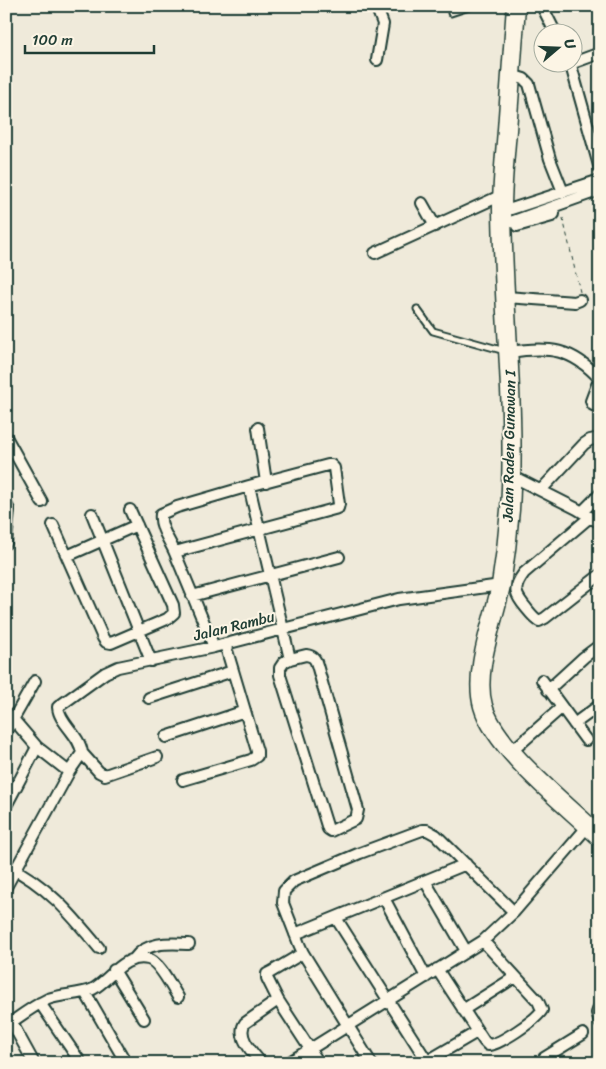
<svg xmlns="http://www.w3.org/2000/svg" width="606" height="1069" font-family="Sriracha,sans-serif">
<rect width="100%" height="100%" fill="#efeada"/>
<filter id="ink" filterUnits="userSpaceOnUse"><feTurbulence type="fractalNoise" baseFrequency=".02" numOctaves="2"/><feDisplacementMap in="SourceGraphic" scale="10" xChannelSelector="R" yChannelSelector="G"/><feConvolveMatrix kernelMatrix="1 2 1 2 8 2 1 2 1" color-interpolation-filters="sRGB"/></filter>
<g filter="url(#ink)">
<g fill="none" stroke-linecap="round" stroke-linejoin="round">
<g stroke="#1f3d34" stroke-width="9">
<path id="service" d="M 451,13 L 472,6
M 417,309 L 433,331 L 505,351"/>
</g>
<g stroke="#1f3d34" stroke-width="14">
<path id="minor" d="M 376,6 L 383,24 L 377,60
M 542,6 L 555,32
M 570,62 L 600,169
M 570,64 L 600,53
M 511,75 L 524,79 L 529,84 L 550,159 L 563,192
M 422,203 L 435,226
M 502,212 L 600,180
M 502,225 L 600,190
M 517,226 L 552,216 L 554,214 L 553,207
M 375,253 L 502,195
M 506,297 L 575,302 L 580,300
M 509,352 C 549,346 572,348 600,379
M 600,381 L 597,385 L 591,401 L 593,405 L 600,408
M 258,428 L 266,482
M 6,437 L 42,502
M 510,475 L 577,509 L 600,523
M 249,486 L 290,659
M 541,490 L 584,444 L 590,440 L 600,438
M 6,504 L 9,510 L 6,543
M 582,512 L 600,494
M 92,514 L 151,661
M 590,517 L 524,573 C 512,589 515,595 527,609 C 531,614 534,618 539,621 L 545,618 L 600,575
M 53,525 L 103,638 L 106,642 L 111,643 L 167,619 L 174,613 L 173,605 L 130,510
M 175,552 L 338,508 L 339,504 L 334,468 L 331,465 L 328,465 L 249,486 L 177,507 L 161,514 C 159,527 170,541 175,553 C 188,584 201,616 214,647
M 67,556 L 137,525
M 192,596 L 339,557
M 306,655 C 313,656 315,658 317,665 L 358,810 L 356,819 L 331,831 L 328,829 L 280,675 L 280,668 L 284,662 L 290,659 Z
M 542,680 L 586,740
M 548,690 L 584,657 L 600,645
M 149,698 L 233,671
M 6,713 L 13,719 L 37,747 L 69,772
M 574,724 L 600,705
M 6,732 L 35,681
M 166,737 L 245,711
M 512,751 L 561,708
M 82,753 L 99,772 L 105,775 L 157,757
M 183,780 L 251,760 L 257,756 L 257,751 L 225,644
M 6,806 L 37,747
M 6,865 C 47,885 70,913 99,948
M 425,881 L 466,951
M 6,887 L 69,772 L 82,753 C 80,735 59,723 58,707 L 105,673 L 118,667 L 214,647 L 399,599 L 501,585
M 384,898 L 426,977
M 336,918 L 427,1061
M 295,934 L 466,864
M 303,953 L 271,972 L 267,974 L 267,978 L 278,1000 L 319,1063
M 134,959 C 146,941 170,943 189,944
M 437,969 L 484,1041 L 488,1045 C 499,1045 536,1020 542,1010 L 538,1001 L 483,941
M 114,970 L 144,1019
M 85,992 L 125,1061
M 40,1003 L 81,1063
M 600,1005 L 597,1013 L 600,1023
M 463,1010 L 515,977
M 12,1023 L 34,1063
M 6,1026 C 19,1017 33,1006 48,999 C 62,994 79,995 93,989 C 111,979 123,954 148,959 C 159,961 172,988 178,997
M 261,1063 C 253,1053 236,1036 245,1023 L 278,1000
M 288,1063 L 483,941 L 514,912 L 588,826
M 371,1063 L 303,953 L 299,944 L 283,903 L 284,891 L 294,881 L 360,853 L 422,830 L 427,830 L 436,835 L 514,912
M 424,1063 L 477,1032
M 541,1063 L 544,1058 L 583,1034"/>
</g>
<g stroke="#1f3d34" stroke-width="21">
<path id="trunk" d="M 516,6 C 513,47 510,89 507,130 C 505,156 502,183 502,209 C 503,310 516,409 510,510 C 508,535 505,560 501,585 C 494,620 473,671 483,706 C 495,749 567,805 600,837"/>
</g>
<path stroke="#1f3d34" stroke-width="1" stroke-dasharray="4 4" stroke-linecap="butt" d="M 563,218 L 580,292"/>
<use href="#service" stroke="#fcf5e5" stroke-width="5"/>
<use href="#minor" stroke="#fcf5e5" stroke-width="10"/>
<use href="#trunk" stroke="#fcf5e5" stroke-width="18"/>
</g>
</g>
<g text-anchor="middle" stroke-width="4" stroke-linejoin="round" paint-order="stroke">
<g font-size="15" fill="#1f3d34" stroke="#fcf5e5">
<text transform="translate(509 446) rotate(-89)" y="5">Jalan Raden Gunawan I</text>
<text transform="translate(234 626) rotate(-14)" y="5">Jalan Rambu</text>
</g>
</g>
<rect width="606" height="1069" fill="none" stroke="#fcf5e5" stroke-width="25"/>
<rect x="12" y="12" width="581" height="1044" fill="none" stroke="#1f3d34" stroke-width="2" filter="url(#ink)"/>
<g transform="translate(558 48) rotate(71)"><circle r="24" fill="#fcf5e5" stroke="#a4ab9e"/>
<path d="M0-4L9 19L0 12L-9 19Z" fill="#1f3d34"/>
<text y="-8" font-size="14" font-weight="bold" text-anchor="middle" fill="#1f3d34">U</text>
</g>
<path d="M25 45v8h129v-8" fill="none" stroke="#1f3d34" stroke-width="2.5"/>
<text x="32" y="45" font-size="15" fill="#1f3d34" stroke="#fcf5e5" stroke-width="4" paint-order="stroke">100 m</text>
</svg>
